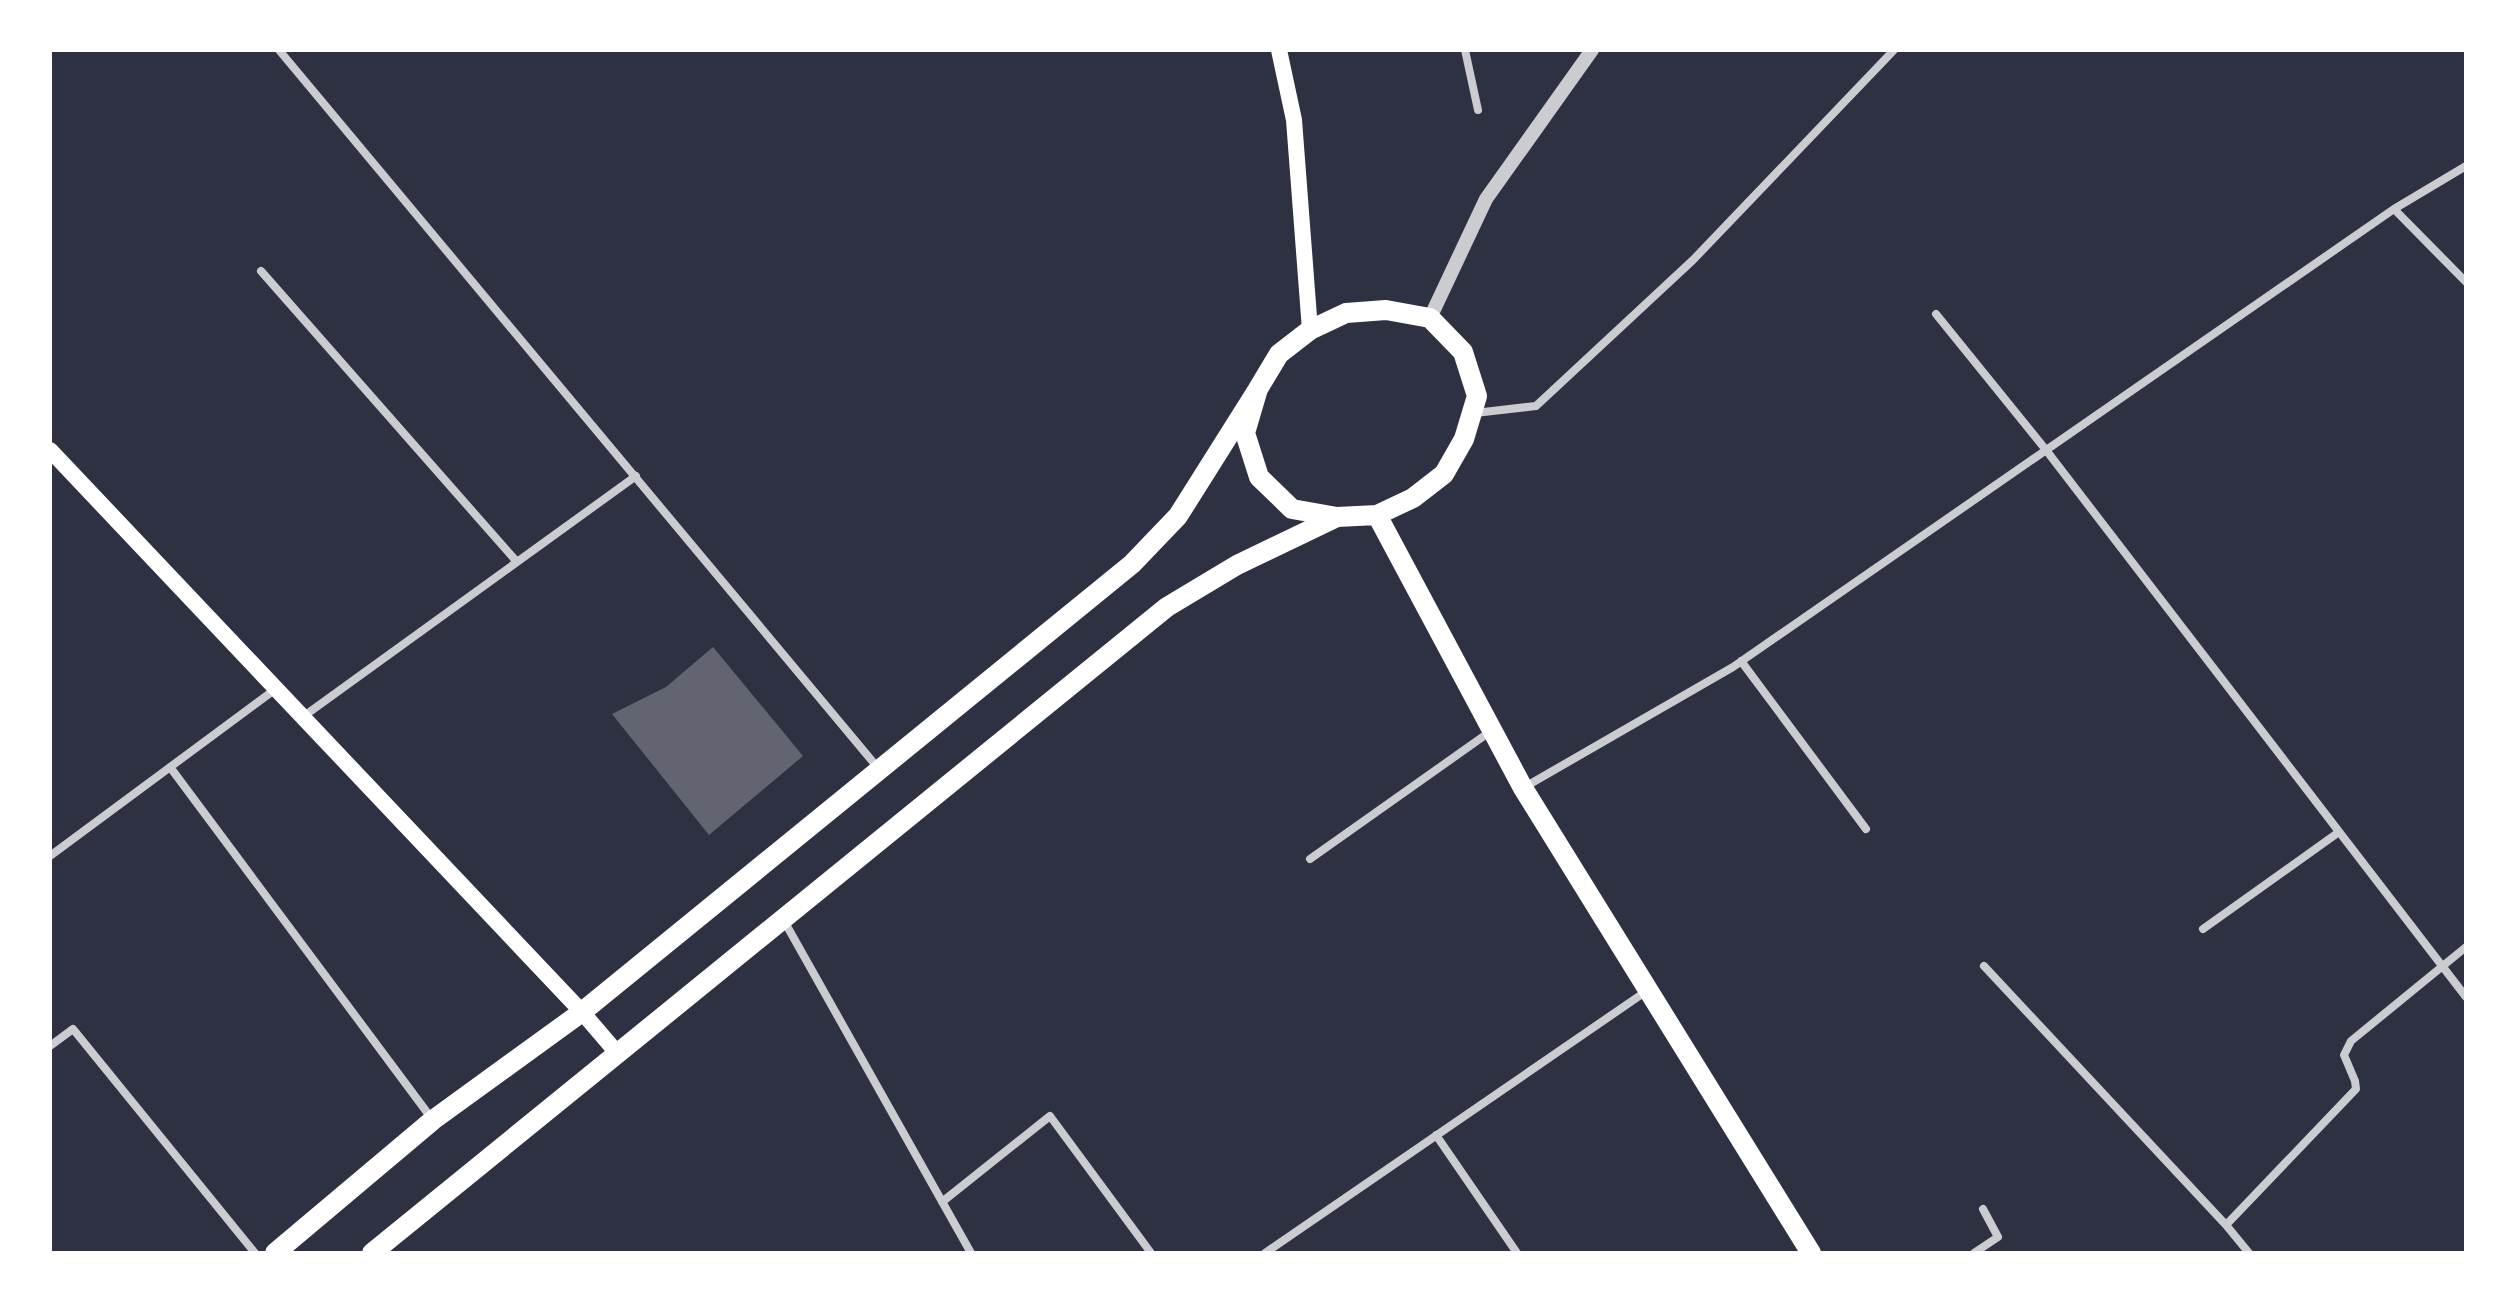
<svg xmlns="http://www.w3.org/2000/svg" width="2516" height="1303" font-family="'Public Sans',sans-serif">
<rect width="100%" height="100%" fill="#2d3142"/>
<path fill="#626471" d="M 713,647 L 803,756 L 709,835 L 612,714 L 666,687 Z"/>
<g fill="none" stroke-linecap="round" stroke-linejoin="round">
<path stroke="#caccd0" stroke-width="8" d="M 279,50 L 878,768
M 1465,50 L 1478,110
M 2394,209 L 2466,282
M 261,271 L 517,562
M 1936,314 L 2046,450 L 2466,997
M 1475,413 L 1536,406 L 1693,260 L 1894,50
M 1741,661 L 1866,829
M 304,716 L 636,476
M 170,767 L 432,1119
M 1523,788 L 1733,667 L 2394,209 L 2466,166
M 50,856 L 277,688
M 1310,859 L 1491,731
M 783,919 L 971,1253
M 2203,929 L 2339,832
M 1984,966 L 2226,1225 L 2249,1253
M 50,1046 L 73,1029 L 255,1253
M 1436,1135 L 1517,1253
M 942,1202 L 1050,1116 L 1151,1253
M 2226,1225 L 2356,1089 L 2355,1081 L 2344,1055 L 2351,1041 L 2466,947
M 1265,1253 L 1648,990
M 1974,1253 L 1998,1237 L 1983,1209"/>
<path stroke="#caccd0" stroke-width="14" d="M 1430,318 L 1486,199 L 1592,50"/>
<path stroke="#fff" stroke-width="16" d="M 1279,50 L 1294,120 L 1310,330
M 50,450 L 582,1012 L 618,1054"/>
<path stroke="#fff" stroke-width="20" d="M 1386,310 L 1430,318 L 1463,352 L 1477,396 L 1464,439 L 1444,474 L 1413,498 L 1377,515 L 1337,517 L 1292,509 L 1259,477 L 1245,433 L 1258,389 L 1279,354 L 1310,330 L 1346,313 Z
M 1377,515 L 1523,788 L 1811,1253
M 275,1253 L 433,1120 L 582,1012 L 1132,564 L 1178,516 L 1258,389
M 372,1253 L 1167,607 L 1237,565 L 1337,517"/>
</g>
<rect width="2516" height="1303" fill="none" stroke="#ffffff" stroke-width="104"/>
</svg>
